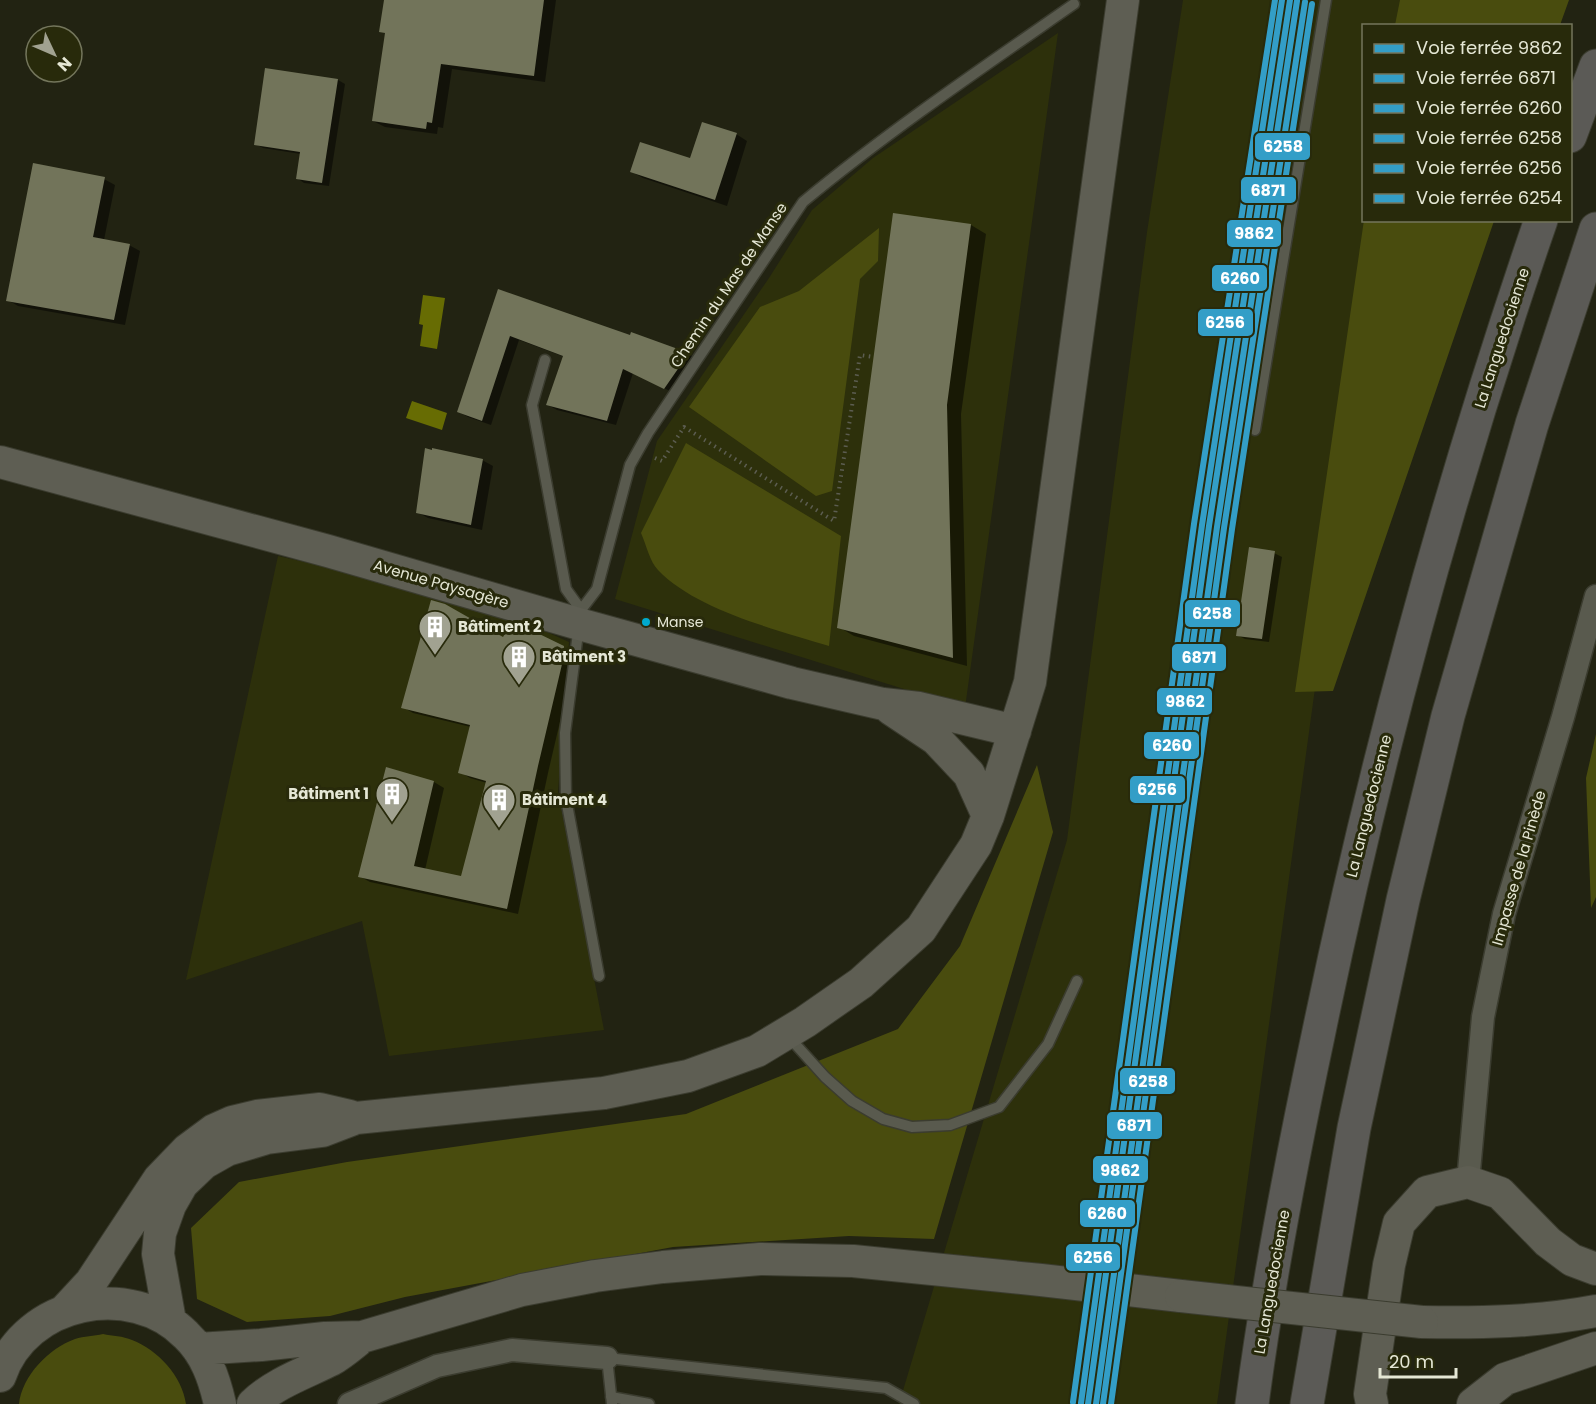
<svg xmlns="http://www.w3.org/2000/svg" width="1596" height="1404" font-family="Poppins,sans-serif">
<rect width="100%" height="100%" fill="#222312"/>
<path fill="#2d300b" d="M 1183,0 L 1409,0 L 1406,25 L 1364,26 L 1364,220 L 1379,221 L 1217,1404 L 899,1404 L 1067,840 L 1147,232 Z
M 1058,33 L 965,708 L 615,599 L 657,441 L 769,278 L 812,210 L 873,158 Z
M 278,556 L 439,592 L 527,623 L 569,642 L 558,792 L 604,1030 L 389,1056 L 362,921 L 186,980 Z"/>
<path fill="#494c0e" d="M 1400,0 L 1569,0 L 1560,25 L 1395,25 Z
M 1364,220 L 1494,221 L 1333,691 L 1295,692 Z
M 879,228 L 878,261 L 860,279 L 832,491 L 816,496 L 689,407 L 760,307 L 799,291 Z
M 686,443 L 841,536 L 829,646 C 777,630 696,610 658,570 C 650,562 646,544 641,533 Z
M 1596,734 L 1596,897 L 1591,908 L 1586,778 Z
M 1037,765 L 1053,832 L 934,1239 L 849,1236 L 673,1247 L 405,1297 L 330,1316 L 247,1322 L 197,1299 L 191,1228 L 239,1182 L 347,1162 L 686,1114 L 898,1029 L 960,946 Z
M 103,1334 C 112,1336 123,1336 132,1340 C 158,1350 182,1376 186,1404 L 19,1404 C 22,1376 49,1348 75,1339 C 84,1336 94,1336 103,1334 Z"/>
<path fill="#676c03" d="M 423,295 L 445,298 L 437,349 L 420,346 L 423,325 L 419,324 Z
M 412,401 L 447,413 L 442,430 L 406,418 Z"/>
<path fill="#0007" d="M 385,0 L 556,0 L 545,82 L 452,69 L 443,128 L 438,127 L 437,134 L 385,127 L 373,121 L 387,34 L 381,31 Z
M 267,70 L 338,80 L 345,84 L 329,186 L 304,183 L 297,178 L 301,154 L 263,148 L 256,144 Z
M 736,134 L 747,141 L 727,206 L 643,178 L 632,172 L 691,160 Z
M 104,179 L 115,185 L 104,240 L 129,245 L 140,251 L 125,325 L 18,306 L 8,300 Z
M 971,225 L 986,234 L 961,414 L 967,666 L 854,636 L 839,627 Z
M 498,291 L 631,337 L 688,354 L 697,359 L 674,393 L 633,373 L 616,425 L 557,410 L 548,405 L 565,357 L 519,340 L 491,425 L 468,417 L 459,412 Z
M 482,460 L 493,466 L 482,530 L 428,518 L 417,512 Z
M 1274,553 L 1282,557 L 1269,642 L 1245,639 L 1237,635 Z
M 504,639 L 563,648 L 574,654 L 573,666 L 548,773 L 518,914 L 370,882 L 359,876 L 387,769 L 434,782 L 444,788 L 425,870 L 462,878 L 487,783 L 470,778 L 460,772 L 471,727 L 413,713 L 403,707 Z"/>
<path fill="#72745a" d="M 384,0 L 544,0 L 534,76 L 441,64 L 432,123 L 427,122 L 426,129 L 372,121 L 385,33 L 379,32 Z
M 265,68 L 338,79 L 322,183 L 296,179 L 300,152 L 254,145 Z
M 702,122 L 737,133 L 715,200 L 630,172 L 640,142 L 690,158 Z
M 33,163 L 105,177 L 93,237 L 130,244 L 114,320 L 6,301 Z
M 893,213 L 971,224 L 947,405 L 953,658 L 837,628 Z
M 498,289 L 630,335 L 631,332 L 689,353 L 664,389 L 623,369 L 607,421 L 546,405 L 563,356 L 510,336 L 482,421 L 457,412 Z
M 425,448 L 432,450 L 432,448 L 483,459 L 471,525 L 416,513 Z
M 1249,547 L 1275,551 L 1262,639 L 1236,636 Z
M 431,600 L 445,604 L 503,637 L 511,623 L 525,627 L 564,646 L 563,660 L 538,766 L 507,909 L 358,877 L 386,767 L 434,781 L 414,866 L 461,876 L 486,781 L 458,773 L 470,725 L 401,708 Z"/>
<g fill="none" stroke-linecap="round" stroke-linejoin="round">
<g stroke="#3b3c2f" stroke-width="13">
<path id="lane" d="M 545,360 L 532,405 L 566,589 L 581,610
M 1255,430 L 1326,0
M 599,976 L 566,799 L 565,733 L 581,610 L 597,589 L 630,465 L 648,433 L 803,202 C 889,131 982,68 1074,4
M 788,1036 L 825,1077 L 852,1101 L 883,1119 L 912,1127 L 950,1125 L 999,1107 L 1048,1044 L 1077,981
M 611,1397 L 649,1404
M 612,1404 L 607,1358 L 886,1388 L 914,1404"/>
</g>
<g stroke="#3b3c2f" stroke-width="25">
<path id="street" d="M 1468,1182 L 1483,1017 L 1504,914 L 1563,717 L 1596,596
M 349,1404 L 437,1366 L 512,1350 L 607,1358"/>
</g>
<g stroke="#3b3c2f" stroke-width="34">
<path id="secondary" d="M 0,462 L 328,551 L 579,624 L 792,683 L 883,704 L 919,708 L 1015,731
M 891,709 L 936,739 L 969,774 L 988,816
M 66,1309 L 91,1282 L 159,1179 L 187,1150 L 214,1130 L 232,1122 L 257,1116 L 320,1109 L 350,1116
M 170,1321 L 158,1254 L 160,1233 L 170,1205 L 182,1184 L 204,1163 L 227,1150 L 267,1138 L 322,1131 L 356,1118 L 604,1093 L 688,1076 L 757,1051 L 805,1022 L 861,983 L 921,929 L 976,845 L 988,816 L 1030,682 L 1123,0
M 1422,1322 C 1481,1323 1538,1322 1596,1311
M 198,1349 L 261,1345 L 325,1338 L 362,1337 L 522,1290 L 595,1276 L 663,1267 L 760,1259 L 853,1261 L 1041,1280 L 1181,1296
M 0,1376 C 25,1301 131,1279 186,1335 C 206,1354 214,1378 220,1404
M 253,1404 C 275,1383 305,1373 331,1360 C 342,1354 352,1345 362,1337
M 1372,1404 L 1370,1394 L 1389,1265 L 1399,1223 L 1427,1192 L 1468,1182 L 1500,1193 L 1548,1242 L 1572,1260 L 1596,1269
M 1473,1404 L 1505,1379 L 1596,1348"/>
</g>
<g stroke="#3b3c2f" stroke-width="35">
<path id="highway" d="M 1570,136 L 1596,66
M 1252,1404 C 1268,1281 1292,1158 1318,1036 C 1375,760 1449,487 1541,220
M 1307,1404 L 1354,1128 L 1403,900 L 1448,716 L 1532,424 L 1596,229"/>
</g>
<path stroke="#5c5d51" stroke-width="4" stroke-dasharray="1.5 4.5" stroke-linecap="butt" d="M 655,458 L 662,461 L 684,427 L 834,521 L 860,355 L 874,357"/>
<use href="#lane" stroke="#595a4e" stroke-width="10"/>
<use href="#street" stroke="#595a4e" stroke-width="22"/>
<use href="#secondary" stroke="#5e5e53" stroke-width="32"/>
<use href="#highway" stroke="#5b5a56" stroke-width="33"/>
<g stroke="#3b3c2f" stroke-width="34" stroke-linecap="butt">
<path id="secondary-bridge" d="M 1181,1296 L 1422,1322"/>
</g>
<use href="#secondary-bridge" stroke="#5e5e53" stroke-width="32"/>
<g stroke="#282a0b" stroke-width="10">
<path id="rail-1" d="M 1088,1404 L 1209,526 L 1290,0"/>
</g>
<g stroke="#282a0b" stroke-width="10">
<path id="rail-2" d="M 1096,1404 L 1217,527 L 1297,1"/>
</g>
<g stroke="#282a0b" stroke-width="10">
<path id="rail-3" d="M 1081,1403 L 1202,525 L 1282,0"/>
</g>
<g stroke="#282a0b" stroke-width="10">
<path id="rail-4" d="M 1103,1404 L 1224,528 L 1305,2"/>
</g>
<g stroke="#282a0b" stroke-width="10">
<path id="rail-5" d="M 1073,1402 L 1194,524 L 1275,0"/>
</g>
<g stroke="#282a0b" stroke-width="10">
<path id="rail-6" d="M 1111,1404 L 1232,529 L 1312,4"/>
</g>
<use href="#rail-1" stroke="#339ec7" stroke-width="6"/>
<use href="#rail-2" stroke="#339ec7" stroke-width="6"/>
<use href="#rail-3" stroke="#339ec7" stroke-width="6"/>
<use href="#rail-4" stroke="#339ec7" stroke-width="6"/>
<use href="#rail-5" stroke="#339ec7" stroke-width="6"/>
<use href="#rail-6" stroke="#339ec7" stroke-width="6"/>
</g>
<defs>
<g id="building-pin" transform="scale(1.725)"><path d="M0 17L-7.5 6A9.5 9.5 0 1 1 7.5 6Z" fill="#a1a291" stroke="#282a0b"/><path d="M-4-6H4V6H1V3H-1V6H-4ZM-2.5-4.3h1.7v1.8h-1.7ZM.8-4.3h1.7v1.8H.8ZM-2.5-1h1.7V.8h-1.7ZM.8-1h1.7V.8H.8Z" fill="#fff"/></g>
</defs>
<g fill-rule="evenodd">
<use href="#building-pin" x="435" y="627"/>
<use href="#building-pin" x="519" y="657"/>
<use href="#building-pin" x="392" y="794"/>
<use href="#building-pin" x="499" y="800"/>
</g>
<circle fill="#00a9ce" stroke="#282a0b" stroke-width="2" cx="646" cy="622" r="5"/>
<g text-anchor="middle" stroke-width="6" stroke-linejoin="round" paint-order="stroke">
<g font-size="14" fill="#e5e7d5" stroke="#282a0b" text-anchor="start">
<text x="657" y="627">Manse</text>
</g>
<g font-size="15" fill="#e5e7d5" stroke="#282a0b">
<text transform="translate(729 285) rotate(-56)" y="5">Chemin du Mas de Manse</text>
<text transform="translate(1502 338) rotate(-72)" y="5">La Languedocienne</text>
<text transform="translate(441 584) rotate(16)" y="5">Avenue Paysagère</text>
<text transform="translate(1369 806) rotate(-76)" y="5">La Languedocienne</text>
<text transform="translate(1519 868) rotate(-74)" y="5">Impasse de la Pinède</text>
<text transform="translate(1272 1282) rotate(-80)" y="5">La Languedocienne</text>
</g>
<g font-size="15" font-weight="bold" fill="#e5e7d5" stroke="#282a0b" text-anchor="start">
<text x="458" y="632">Bâtiment 2</text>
<text x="542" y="662">Bâtiment 3</text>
<text x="369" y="799" text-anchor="end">Bâtiment 1</text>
<text x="522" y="805">Bâtiment 4</text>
</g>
</g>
<g stroke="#282a0b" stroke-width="2">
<rect x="1254" y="132" width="57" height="29" rx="6" fill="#339ec7"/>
<rect x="1240" y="176" width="57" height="28" rx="6" fill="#339ec7"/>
<rect x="1226" y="219" width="56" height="29" rx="6" fill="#339ec7"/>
<rect x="1211" y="264" width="57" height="28" rx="6" fill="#339ec7"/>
<rect x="1197" y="308" width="57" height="29" rx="6" fill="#339ec7"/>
<rect x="1184" y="599" width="57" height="29" rx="6" fill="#339ec7"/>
<rect x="1171" y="643" width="56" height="29" rx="6" fill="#339ec7"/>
<rect x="1156" y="687" width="57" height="29" rx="6" fill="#339ec7"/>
<rect x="1143" y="731" width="57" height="29" rx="6" fill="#339ec7"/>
<rect x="1129" y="775" width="57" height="29" rx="6" fill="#339ec7"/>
<rect x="1119" y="1067" width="57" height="28" rx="6" fill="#339ec7"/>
<rect x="1106" y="1111" width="57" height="29" rx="6" fill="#339ec7"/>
<rect x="1092" y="1155" width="57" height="29" rx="6" fill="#339ec7"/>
<rect x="1079" y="1199" width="57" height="29" rx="6" fill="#339ec7"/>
<rect x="1065" y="1243" width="56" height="29" rx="6" fill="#339ec7"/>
</g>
<g font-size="16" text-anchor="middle" font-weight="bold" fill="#fff">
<text x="1283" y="152">6258</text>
<text x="1268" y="196">6871</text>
<text x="1254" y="239">9862</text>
<text x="1240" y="284">6260</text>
<text x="1225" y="328">6256</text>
<text x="1212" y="619">6258</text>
<text x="1199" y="663">6871</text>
<text x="1185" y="707">9862</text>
<text x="1172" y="751">6260</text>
<text x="1157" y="795">6256</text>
<text x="1148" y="1087">6258</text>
<text x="1134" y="1131">6871</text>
<text x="1120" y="1176">9862</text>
<text x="1107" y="1219">6260</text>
<text x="1093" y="1263">6256</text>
</g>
<rect x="1362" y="24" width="210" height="198" fill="#282a0b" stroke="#74765c" stroke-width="1.5"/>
<rect x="1374" y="44" width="30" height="9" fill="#339ec7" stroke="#74765c" stroke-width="1.5"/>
<text x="1416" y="54" font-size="18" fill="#e5e7d5">Voie ferrée 9862</text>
<rect x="1374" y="74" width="30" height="9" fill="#339ec7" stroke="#74765c" stroke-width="1.5"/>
<text x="1416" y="84" font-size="18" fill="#e5e7d5">Voie ferrée 6871</text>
<rect x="1374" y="104" width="30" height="9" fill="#339ec7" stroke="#74765c" stroke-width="1.5"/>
<text x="1416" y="114" font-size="18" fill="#e5e7d5">Voie ferrée 6260</text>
<rect x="1374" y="134" width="30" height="9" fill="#339ec7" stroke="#74765c" stroke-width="1.5"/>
<text x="1416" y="144" font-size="18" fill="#e5e7d5">Voie ferrée 6258</text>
<rect x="1374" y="164" width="30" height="9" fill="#339ec7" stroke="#74765c" stroke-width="1.5"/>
<text x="1416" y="174" font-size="18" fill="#e5e7d5">Voie ferrée 6256</text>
<rect x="1374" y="194" width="30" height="9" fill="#339ec7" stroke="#74765c" stroke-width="1.5"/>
<text x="1416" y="204" font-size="18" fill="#e5e7d5">Voie ferrée 6254</text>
<g transform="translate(54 54) rotate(134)"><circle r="28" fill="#282a0b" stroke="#74765c" stroke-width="1.5"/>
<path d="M0-4.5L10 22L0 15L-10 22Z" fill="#a1a291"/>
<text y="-9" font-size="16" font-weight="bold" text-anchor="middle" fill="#e5e7d5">N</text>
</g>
<path d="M1380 1368v9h76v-9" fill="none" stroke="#e5e7d5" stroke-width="3"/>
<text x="1389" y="1368" font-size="18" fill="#e5e7d5" stroke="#282a0b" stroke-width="4.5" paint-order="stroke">20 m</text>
</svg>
